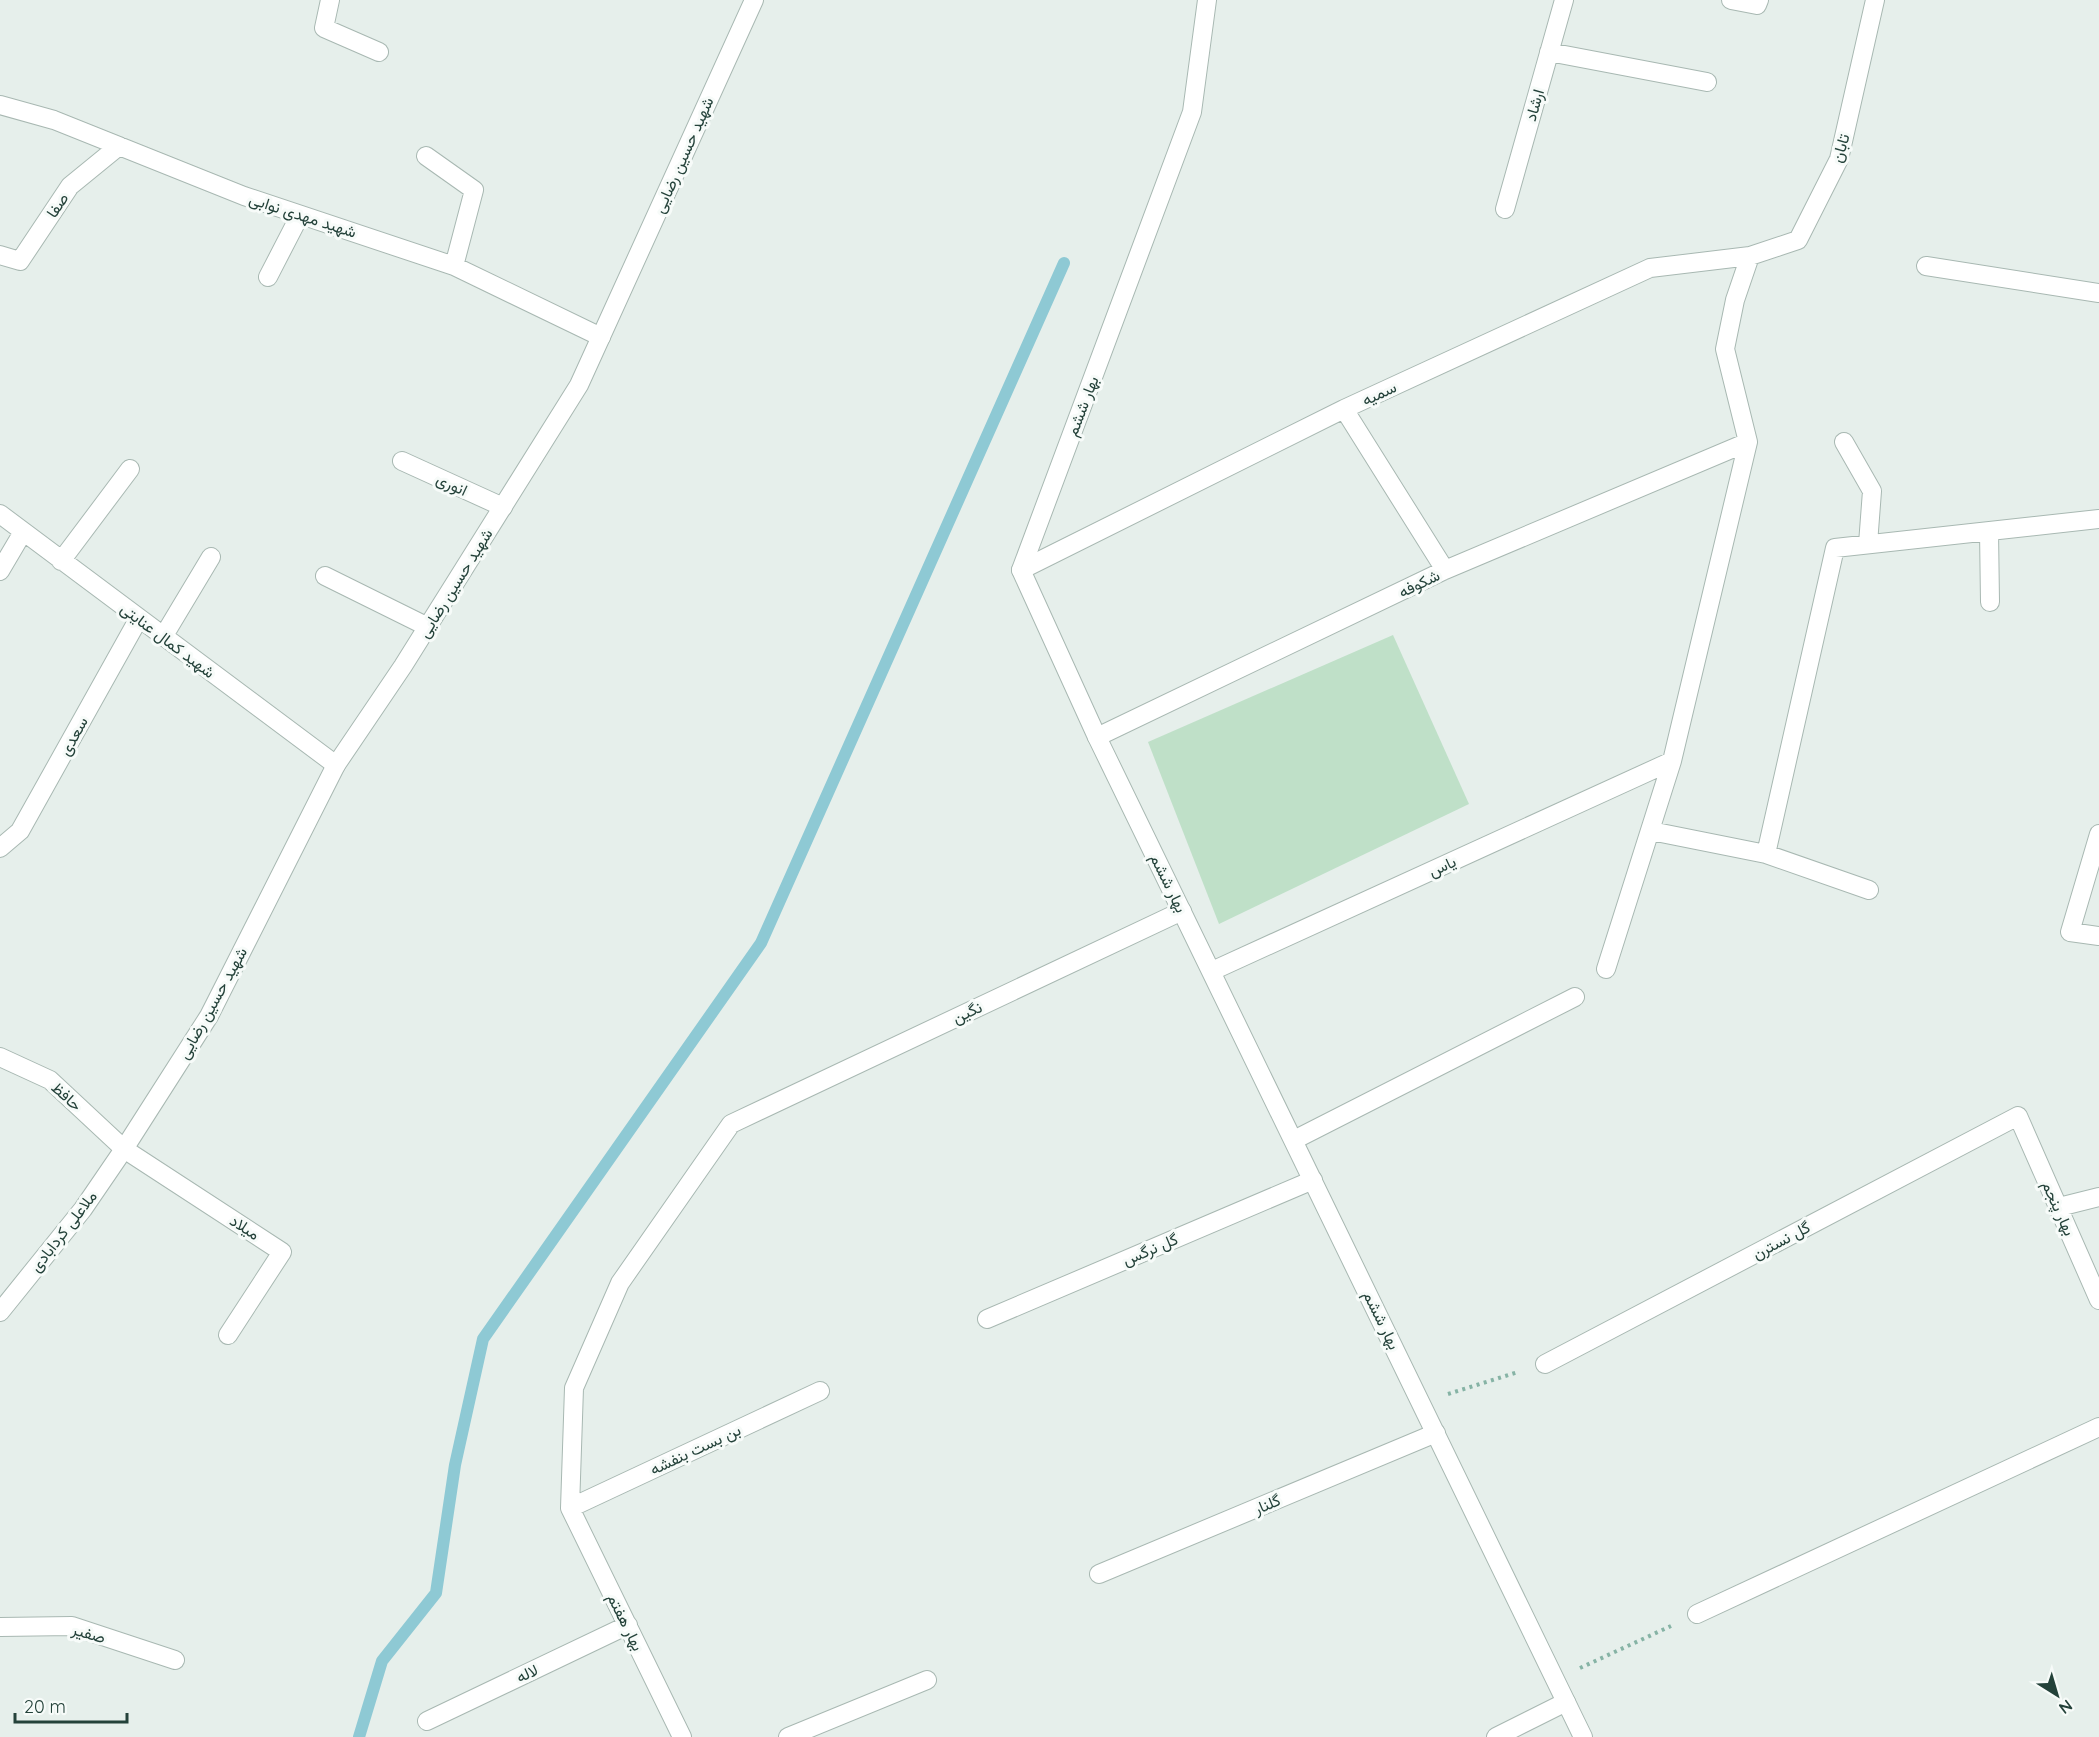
<svg xmlns="http://www.w3.org/2000/svg" width="2099" height="1737" font-family="Quicksand,Vazirmatn,sans-serif">
<rect width="100%" height="100%" fill="#e6efeb"/>
<path fill="#bfe0c8" d="M 1393,635 L 1469,804 L 1219,924 L 1148,742 Z"/>
<g fill="none" stroke-linecap="round" stroke-linejoin="round">
<path stroke="#8ec9d4" stroke-width="12" d="M 359,1737 L 382,1661 L 436,1593 L 455,1465 L 483,1339 L 761,943 L 1064,263"/>
<g stroke="#a8b8b2" stroke-width="20">
<path id="minor" d="M 330,0 L 324,28 L 379,52
M 1731,0 L 1757,5 L 1759,0
M 1549,52 L 1707,82
M 0,105 L 54,120 L 244,196 L 454,266 L 601,337
M 426,156 L 474,190 L 454,266
M 1505,209 L 1564,0
M 0,255 L 20,261 L 70,186 L 119,146
M 1926,266 L 2099,293
M 268,277 L 300,215
M 1344,409 L 1445,570
M 1844,442 L 1872,491 L 1868,544
M 402,461 L 503,507
M 0,514 L 336,765
M 1989,531 L 1990,602
M 61,561 L 130,469
M 1021,570 L 1344,409 L 1650,268 L 1750,256 L 1798,240 L 1839,159 L 1875,0
M 0,571 L 23,532
M 325,576 L 428,627
M 163,637 L 211,557
M 1097,737 L 1445,570 L 1748,442
M 1651,831 L 1766,854 L 1869,890
M 2099,834 L 2070,932 L 2099,936
M 0,848 L 20,831 L 139,618
M 1766,854 L 1835,548 L 2099,519
M 1606,969 L 1672,761 L 1748,442 L 1725,349 L 1735,300 L 1750,256
M 1212,971 L 1672,761
M 0,1057 L 50,1080 L 124,1149 L 282,1252 L 228,1335
M 1294,1140 L 1575,997
M 2059,1207 L 2099,1197
M 987,1319 L 1313,1180
M 1545,1364 L 2018,1116 L 2099,1300
M 570,1508 L 820,1391
M 1099,1574 L 1436,1433
M 1697,1614 L 2099,1427
M 0,1627 L 72,1626 L 175,1660
M 427,1721 L 628,1625
M 682,1737 L 570,1508 L 574,1388 L 620,1283 L 731,1124 L 1182,911
M 788,1737 L 927,1680
M 1496,1737 L 1566,1702"/>
</g>
<g stroke="#a8b8b2" stroke-width="20">
<path id="tertiary" d="M 1207,0 L 1192,112 L 1021,570 L 1097,737 L 1583,1737
M 0,1312 L 83,1209 L 124,1149 L 209,1016 L 336,765 L 403,666 L 579,385 L 754,0"/>
</g>
<path stroke="#86b3a5" stroke-width="4" stroke-dasharray="3 4.5" stroke-linecap="butt" d="M 1448,1394 L 1518,1372
M 1580,1668 L 1671,1626"/>
<use href="#minor" stroke="#fff" stroke-width="18"/>
<use href="#tertiary" stroke="#fff" stroke-width="18"/>
</g>
<g text-anchor="middle" stroke-width="6" stroke-linejoin="round" paint-order="stroke">
<g font-size="16" fill="#24423a" stroke="#f7fbf9">
<text transform="translate(1534 105) rotate(-74)" y="6">ارشاد</text>
<text transform="translate(1840 148) rotate(-74)" y="6">تابان</text>
<text transform="translate(683 155) rotate(-66)" y="6">شهید حسین رضایی</text>
<text transform="translate(57 205) rotate(-56)" y="6">صفا</text>
<text transform="translate(303 215) rotate(18)" y="6">شهید مهدی نوابی</text>
<text transform="translate(1379 393) rotate(-25)" y="6">سمیه</text>
<text transform="translate(1082 406) rotate(-69)" y="6">بهار ششم</text>
<text transform="translate(452 484) rotate(25)" y="6">انوری</text>
<text transform="translate(455 583) rotate(-58)" y="6">شهید حسین رضایی</text>
<text transform="translate(1419 583) rotate(-26)" y="6">شکوفه</text>
<text transform="translate(168 640) rotate(37)" y="6">شهید کمال عنایتی</text>
<text transform="translate(73 736) rotate(-61)" y="6">سعدی</text>
<text transform="translate(1442 866) rotate(-25)" y="6">یاس</text>
<text transform="translate(1169 883) rotate(64)" y="6">بهار ششم</text>
<text transform="translate(212 1003) rotate(-61)" y="6">شهید حسین رضایی</text>
<text transform="translate(967 1012) rotate(-25)" y="6">نگین</text>
<text transform="translate(67 1096) rotate(42)" y="6">حافظ</text>
<text transform="translate(2059 1208) rotate(66)" y="6">بهار پنجم</text>
<text transform="translate(245 1227) rotate(33)" y="6">میلاد</text>
<text transform="translate(63 1231) rotate(-52)" y="6">ملاعلی کردابادی</text>
<text transform="translate(1781 1240) rotate(-28)" y="6">گل نسترن</text>
<text transform="translate(1150 1249) rotate(-23)" y="6">گل نرگس</text>
<text transform="translate(1382 1320) rotate(64)" y="6">بهار ششم</text>
<text transform="translate(695 1449) rotate(-25)" y="6">بن بست بنفشه</text>
<text transform="translate(1267 1504) rotate(-23)" y="6">گلنار</text>
<text transform="translate(626 1622) rotate(64)" y="6">بهار هفتم</text>
<text transform="translate(89 1633) rotate(16)" y="6">صفیر</text>
<text transform="translate(527 1673) rotate(-25)" y="6">لاله</text>
</g>
</g>
<g transform="translate(2057 1695) rotate(143)" stroke="#f7fbf9" stroke-width="4.5" paint-order="stroke">
<path d="M0-4.5L10 22L0 15L-10 22Z" fill="#24423a"/>
<text y="-9" font-size="16" font-weight="bold" text-anchor="middle" fill="#24423a">N</text>
</g>
<path d="M15 1713v9h112v-9" fill="none" stroke="#24423a" stroke-width="3"/>
<text x="24" y="1713" font-size="18" fill="#24423a" stroke="#f7fbf9" stroke-width="4.5" paint-order="stroke">20 m</text>
</svg>
